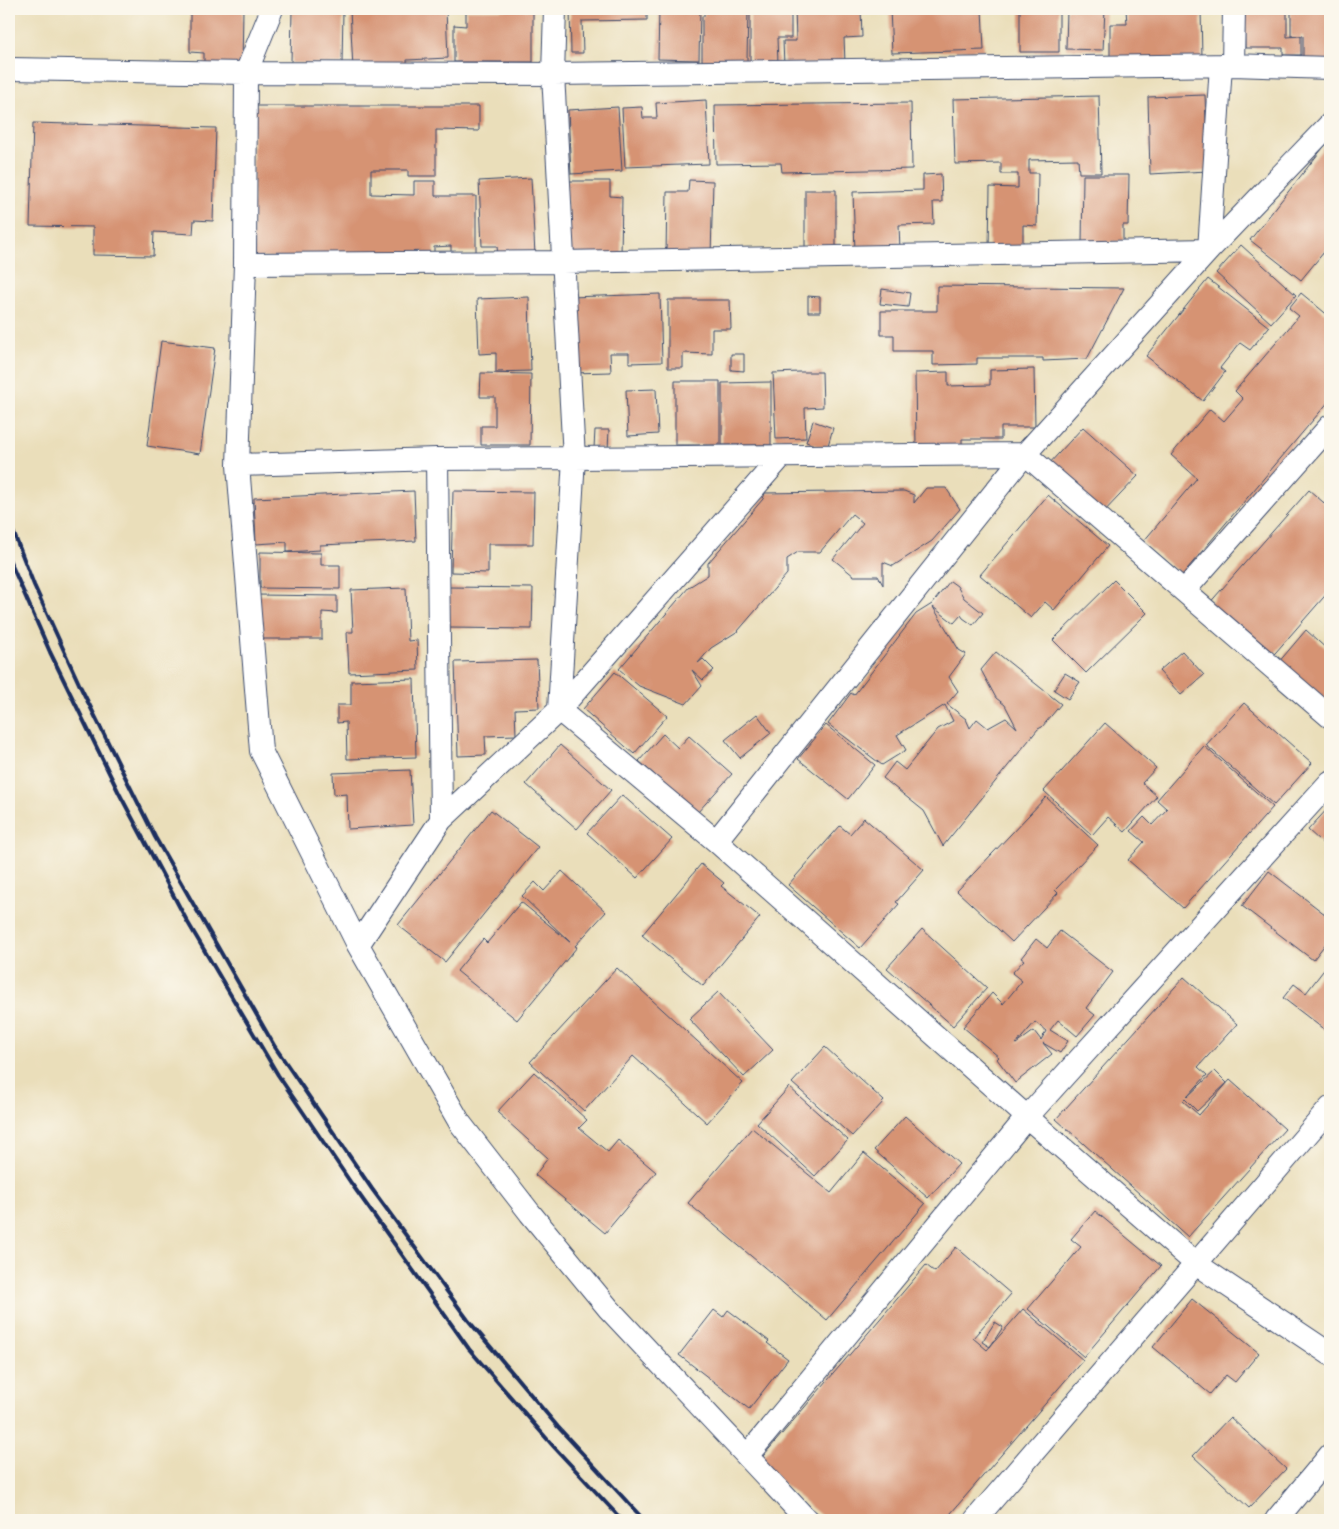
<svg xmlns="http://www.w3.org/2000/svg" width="1339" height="1529" font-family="'IM FELL DW Pica',serif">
<rect width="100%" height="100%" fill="#fbf7ec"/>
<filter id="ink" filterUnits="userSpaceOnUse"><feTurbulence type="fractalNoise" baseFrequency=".02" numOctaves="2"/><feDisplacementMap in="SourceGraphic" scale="10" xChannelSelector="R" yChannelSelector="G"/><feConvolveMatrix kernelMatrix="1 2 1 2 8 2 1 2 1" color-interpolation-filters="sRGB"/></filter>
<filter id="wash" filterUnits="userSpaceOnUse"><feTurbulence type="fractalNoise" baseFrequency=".0096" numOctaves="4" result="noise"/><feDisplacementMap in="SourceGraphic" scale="20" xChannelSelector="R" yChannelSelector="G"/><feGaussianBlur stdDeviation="1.12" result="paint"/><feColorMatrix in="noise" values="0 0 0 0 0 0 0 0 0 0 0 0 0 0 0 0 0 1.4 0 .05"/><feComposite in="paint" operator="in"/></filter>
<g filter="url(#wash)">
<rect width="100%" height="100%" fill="#eadeba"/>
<g id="blocks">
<path fill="#d69373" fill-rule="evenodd" d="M 190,9 L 243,9 L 242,68 L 204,68 L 204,53 L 190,52 Z
M 292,9 L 343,9 L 342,64 L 291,63 Z
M 350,9 L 446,9 L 448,58 L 407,60 L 407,66 L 353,69 Z
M 570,9 L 647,9 L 647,20 L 582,21 L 583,53 L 571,53 Z
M 659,9 L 700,9 L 699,60 L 658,59 Z
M 704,9 L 748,9 L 747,61 L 702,61 L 702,16 L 704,16 Z
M 750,9 L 791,9 L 791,38 L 777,38 L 778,63 L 750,63 Z
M 795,9 L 861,9 L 862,37 L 844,38 L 845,63 L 784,65 L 783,41 L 796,41 Z
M 890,9 L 982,9 L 984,50 L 892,53 Z
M 1020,9 L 1059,9 L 1059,52 L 1020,52 Z
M 1067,9 L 1105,9 L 1103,50 L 1066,49 Z
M 1126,9 L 1201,9 L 1202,59 L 1110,61 L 1110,24 L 1127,24 Z
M 1244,9 L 1287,9 L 1287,37 L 1301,36 L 1301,55 L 1283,55 L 1283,48 L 1245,48 Z
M 1291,9 L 1330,9 L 1330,61 L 1303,61 L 1303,36 L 1291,36 Z
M 466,10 L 533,10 L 533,62 L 454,62 L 454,25 L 466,26 Z
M 1205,95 L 1208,171 L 1150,174 L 1148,97 Z
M 1099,96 L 1101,173 L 1079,173 L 1078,159 L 1029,160 L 1029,173 L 1038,173 L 1037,226 L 1023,225 L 1023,249 L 989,248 L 990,187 L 1018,188 L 1018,174 L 1001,174 L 1001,163 L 955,164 L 953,99 Z
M 706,100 L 709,164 L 625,167 L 622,108 L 642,107 L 643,118 L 657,118 L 656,103 Z
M 911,103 L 912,169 L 782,172 L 781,163 L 716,164 L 715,105 Z
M 253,106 L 479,106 L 479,131 L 436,130 L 436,176 L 408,176 L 408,170 L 371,170 L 371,194 L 414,195 L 414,181 L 435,181 L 435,196 L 476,196 L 476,252 L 451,252 L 451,246 L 434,247 L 434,258 L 253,258 Z
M 618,107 L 622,171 L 571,174 L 568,110 Z
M 33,123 L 216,128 L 213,221 L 194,220 L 193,234 L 154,232 L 153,256 L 93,255 L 93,227 L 30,226 Z
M 1330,139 L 1330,247 L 1329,246 L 1301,280 L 1250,240 Z
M 941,174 L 942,202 L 933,202 L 934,224 L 899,225 L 900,250 L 855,252 L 853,192 L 923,190 L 923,175 Z
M 1083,175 L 1129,175 L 1128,225 L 1123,225 L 1123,241 L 1082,245 Z
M 531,178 L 535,255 L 498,257 L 497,246 L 482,246 L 479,181 Z
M 689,180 L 713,181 L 711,256 L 666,255 L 667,192 L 688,192 Z
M 566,181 L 610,181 L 610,196 L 622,197 L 621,255 L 567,255 Z
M 805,190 L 836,190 L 836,248 L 805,247 Z
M 1241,245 L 1296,295 L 1271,323 L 1216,273 Z
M 1208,279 L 1269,327 L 1250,350 L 1240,343 L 1220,368 L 1225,372 L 1203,401 L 1146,356 Z
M 937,286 L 1124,288 L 1087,359 L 1043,361 L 1043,358 L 977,358 L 977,364 L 933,365 L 933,351 L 894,351 L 894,335 L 881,335 L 881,311 L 937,311 Z
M 882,289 L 910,293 L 908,307 L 880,304 Z
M 1301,293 L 1330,317 L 1330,400 L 1182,575 L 1143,542 L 1197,478 L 1171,455 L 1210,409 L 1224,421 L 1243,399 L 1235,391 L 1299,316 L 1289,308 Z
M 660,294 L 662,362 L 629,363 L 629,353 L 610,353 L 611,372 L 572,373 L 570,297 Z
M 808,296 L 820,297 L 820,312 L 808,312 Z
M 529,297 L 531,371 L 496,372 L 496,353 L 479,354 L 477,299 Z
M 668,300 L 730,300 L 731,329 L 712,329 L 712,354 L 683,353 L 683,368 L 668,368 Z
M 161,341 L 215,348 L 200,454 L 147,446 Z
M 731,354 L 744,354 L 744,371 L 731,370 Z
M 1034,369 L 1035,427 L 1001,427 L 1001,439 L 962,439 L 962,447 L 916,448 L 915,373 L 948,372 L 948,386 L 990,385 L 990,370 Z
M 800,372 L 822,372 L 823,407 L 805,408 L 806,438 L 776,439 L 773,373 Z
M 481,373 L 531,374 L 530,445 L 481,445 L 481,426 L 495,426 L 495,397 L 480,397 Z
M 675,381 L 720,381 L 720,445 L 675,445 Z
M 771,382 L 771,445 L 722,445 L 722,383 Z
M 656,389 L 658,434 L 628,436 L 626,390 Z
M 813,421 L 833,428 L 827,449 L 806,442 Z
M 1083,427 L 1138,476 L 1101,515 L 1047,466 Z
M 595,430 L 609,430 L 608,449 L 594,448 Z
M 926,488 L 946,488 L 960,509 L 932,541 L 893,566 L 883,562 L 883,585 L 878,576 L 854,576 L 833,559 L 863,523 L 852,514 L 820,552 L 798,552 L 787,559 L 787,574 L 738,631 L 711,648 L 698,663 L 703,659 L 714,670 L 703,680 L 692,670 L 702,686 L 686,704 L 639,686 L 619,669 L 689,587 L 708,575 L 708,563 L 763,499 L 765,493 L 904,491 L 914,495 L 914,503 Z
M 1309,490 L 1330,508 L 1330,590 L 1269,660 L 1207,606 Z
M 414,491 L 416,541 L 320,545 L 320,550 L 287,552 L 287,542 L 256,544 L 254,498 Z
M 453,491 L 534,492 L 533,544 L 488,544 L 488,573 L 451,572 Z
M 1048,495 L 1108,546 L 1054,610 L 1045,602 L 1031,618 L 980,575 Z
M 260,552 L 321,553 L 321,565 L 340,565 L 340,589 L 260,588 Z
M 1114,580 L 1147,613 L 1086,673 L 1053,640 Z
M 950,581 L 957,586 L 964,598 L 983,613 L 973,625 L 963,618 L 961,615 L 954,623 L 933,607 L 959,650 L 966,654 L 949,677 L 958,691 L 947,704 L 966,719 L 970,728 L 977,719 L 988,728 L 1006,718 L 1017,728 L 1005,705 L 996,698 L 981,670 L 996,652 L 1061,704 L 1042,727 L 1038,729 L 943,846 L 924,811 L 883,778 L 895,762 L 905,770 L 938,729 L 953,721 L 945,705 L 897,735 L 906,750 L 882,765 L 828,724 L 851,693 L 854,695 L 916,614 L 932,604 Z
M 449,587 L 533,588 L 532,629 L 449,628 Z
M 406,588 L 408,641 L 417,640 L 418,670 L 349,673 L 347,632 L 353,632 L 351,590 Z
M 257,595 L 337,596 L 337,613 L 322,612 L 322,639 L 256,639 Z
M 1306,630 L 1330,652 L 1330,721 L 1272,670 Z
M 1182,651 L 1204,675 L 1181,695 L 1159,671 Z
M 537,660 L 539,708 L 515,709 L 516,735 L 485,736 L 486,755 L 458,756 L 455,662 Z
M 615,672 L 667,716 L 634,754 L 583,709 Z
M 1065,673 L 1080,682 L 1068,699 L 1054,690 Z
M 414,679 L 416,757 L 347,759 L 346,722 L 337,723 L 337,705 L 351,705 L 351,681 Z
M 1244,703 L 1312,763 L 1274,805 L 1206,745 Z
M 757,714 L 771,733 L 740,758 L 725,740 Z
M 1105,723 L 1156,768 L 1142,783 L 1157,796 L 1125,832 L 1108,817 L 1092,835 L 1044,791 Z
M 826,725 L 875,765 L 848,799 L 798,759 Z
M 663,734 L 678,748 L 689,736 L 732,774 L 697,813 L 639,761 Z
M 560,745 L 611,790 L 577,829 L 526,784 Z
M 1204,746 L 1273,807 L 1183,908 L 1128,860 L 1144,842 L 1131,831 L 1144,817 L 1152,825 L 1167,809 L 1157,800 Z
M 410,770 L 413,825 L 348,829 L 347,794 L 334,795 L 333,773 Z
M 622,795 L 672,839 L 637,878 L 587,833 Z
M 1046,797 L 1098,845 L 1055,890 L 1058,893 L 1012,942 L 957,891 Z
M 1330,806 L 1330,850 L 1308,830 Z
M 491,810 L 538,847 L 445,962 L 398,925 Z
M 864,818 L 924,870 L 896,902 L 899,904 L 860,948 L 788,885 L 840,826 L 850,834 Z
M 701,864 L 724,883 L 721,886 L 760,917 L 703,986 L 642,935 Z
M 562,871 L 606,912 L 575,946 L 577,947 L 517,1020 L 457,971 L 483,939 L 487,943 L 521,902 L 571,943 L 522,896 L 535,882 L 544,891 Z
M 1269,871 L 1330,918 L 1330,938 L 1313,960 L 1242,906 Z
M 922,929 L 987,988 L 953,1026 L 887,968 Z
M 1060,931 L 1113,972 L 1086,1008 L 1095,1015 L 1077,1036 L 1058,1020 L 1050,1030 L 1068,1041 L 1060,1053 L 1043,1043 L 1052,1054 L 1015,1083 L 997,1059 L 999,1057 L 963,1027 L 992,993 L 1003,1004 L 1022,981 L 1012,973 L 1024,960 L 1021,958 L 1036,939 L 1047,948 ZM 1035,1022 L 1046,1031 L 1041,1040 L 1034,1031 L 1016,1044 Z
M 1330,962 L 1330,1034 L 1283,998 L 1294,984 L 1306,993 Z
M 617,968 L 743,1083 L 707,1123 L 633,1056 L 584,1111 L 530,1062 Z
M 1184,977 L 1237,1024 L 1198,1067 L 1207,1075 L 1187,1097 L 1215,1071 L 1227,1083 L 1197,1111 L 1185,1099 L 1183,1101 L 1199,1115 L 1230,1080 L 1285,1129 L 1188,1237 L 1056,1119 Z
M 718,992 L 773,1050 L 744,1077 L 689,1019 Z
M 825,1047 L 884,1101 L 852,1136 L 792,1083 Z
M 534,1072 L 587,1120 L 579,1128 L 608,1152 L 618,1140 L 656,1172 L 605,1233 L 535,1175 L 548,1158 L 497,1112 Z
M 789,1087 L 848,1140 L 815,1176 L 757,1123 Z
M 905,1116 L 959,1164 L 928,1198 L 874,1150 Z
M 752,1128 L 831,1193 L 864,1153 L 925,1204 L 827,1320 L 688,1203 Z
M 1095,1211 L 1161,1266 L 1084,1357 L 1028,1309 L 1081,1247 L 1071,1239 Z
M 956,1247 L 1011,1294 L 973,1338 L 987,1350 L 1023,1309 L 1083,1360 L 945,1520 L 826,1520 L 758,1462 L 926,1265 L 935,1272 Z
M 1192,1299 L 1259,1353 L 1235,1382 L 1226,1375 L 1210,1394 L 1153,1347 Z
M 714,1310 L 723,1317 L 728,1310 L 769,1341 L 767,1343 L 788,1359 L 749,1409 L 679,1355 Z
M 995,1322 L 1003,1327 L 990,1347 L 982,1342 Z
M 1230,1417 L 1286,1469 L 1249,1508 L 1193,1456 Z"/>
</g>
</g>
<g filter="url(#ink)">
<use href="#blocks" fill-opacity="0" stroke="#3a496c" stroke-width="1"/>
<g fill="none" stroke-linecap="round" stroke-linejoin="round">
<g stroke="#3a496c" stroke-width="24">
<path id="street" d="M 555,9 L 553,74 L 1233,65
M 1234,9 L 1233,65 L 1330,68
M 9,69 L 246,73 L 553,74 L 574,458 L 437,459 L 238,465 L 245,264 L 246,73 L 272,9
M 1330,124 L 1209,250 L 1025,454 L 574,458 L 559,710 L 716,841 L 1027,1117 L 1196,1264 L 1330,1354
M 245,264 L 562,262 L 1209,250 L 1221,65
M 437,459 L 441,820
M 238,465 L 261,751 L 358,945 L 460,1123 L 530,1213 L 609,1309 L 807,1520
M 1184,591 L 1330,426
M 716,841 L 1025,454 L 1330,717
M 358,945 L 441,820 L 559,710 L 781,457
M 747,1456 L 1027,1117 L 1330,782
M 975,1520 L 1330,1108
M 1276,1520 L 1330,1455"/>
</g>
<use href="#street" stroke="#fff" stroke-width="22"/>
<path stroke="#1b2f5e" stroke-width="4" d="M 9,521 L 34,585 L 81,688 L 155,837 L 275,1047 L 372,1189 L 468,1320 L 558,1427 L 644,1520
M 9,559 L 50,652 L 119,793 L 187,921 L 278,1075 L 351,1183 L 469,1349 L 554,1447 L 622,1520"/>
</g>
</g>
<rect width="1339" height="1529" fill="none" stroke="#fbf7ec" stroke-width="30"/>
</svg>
